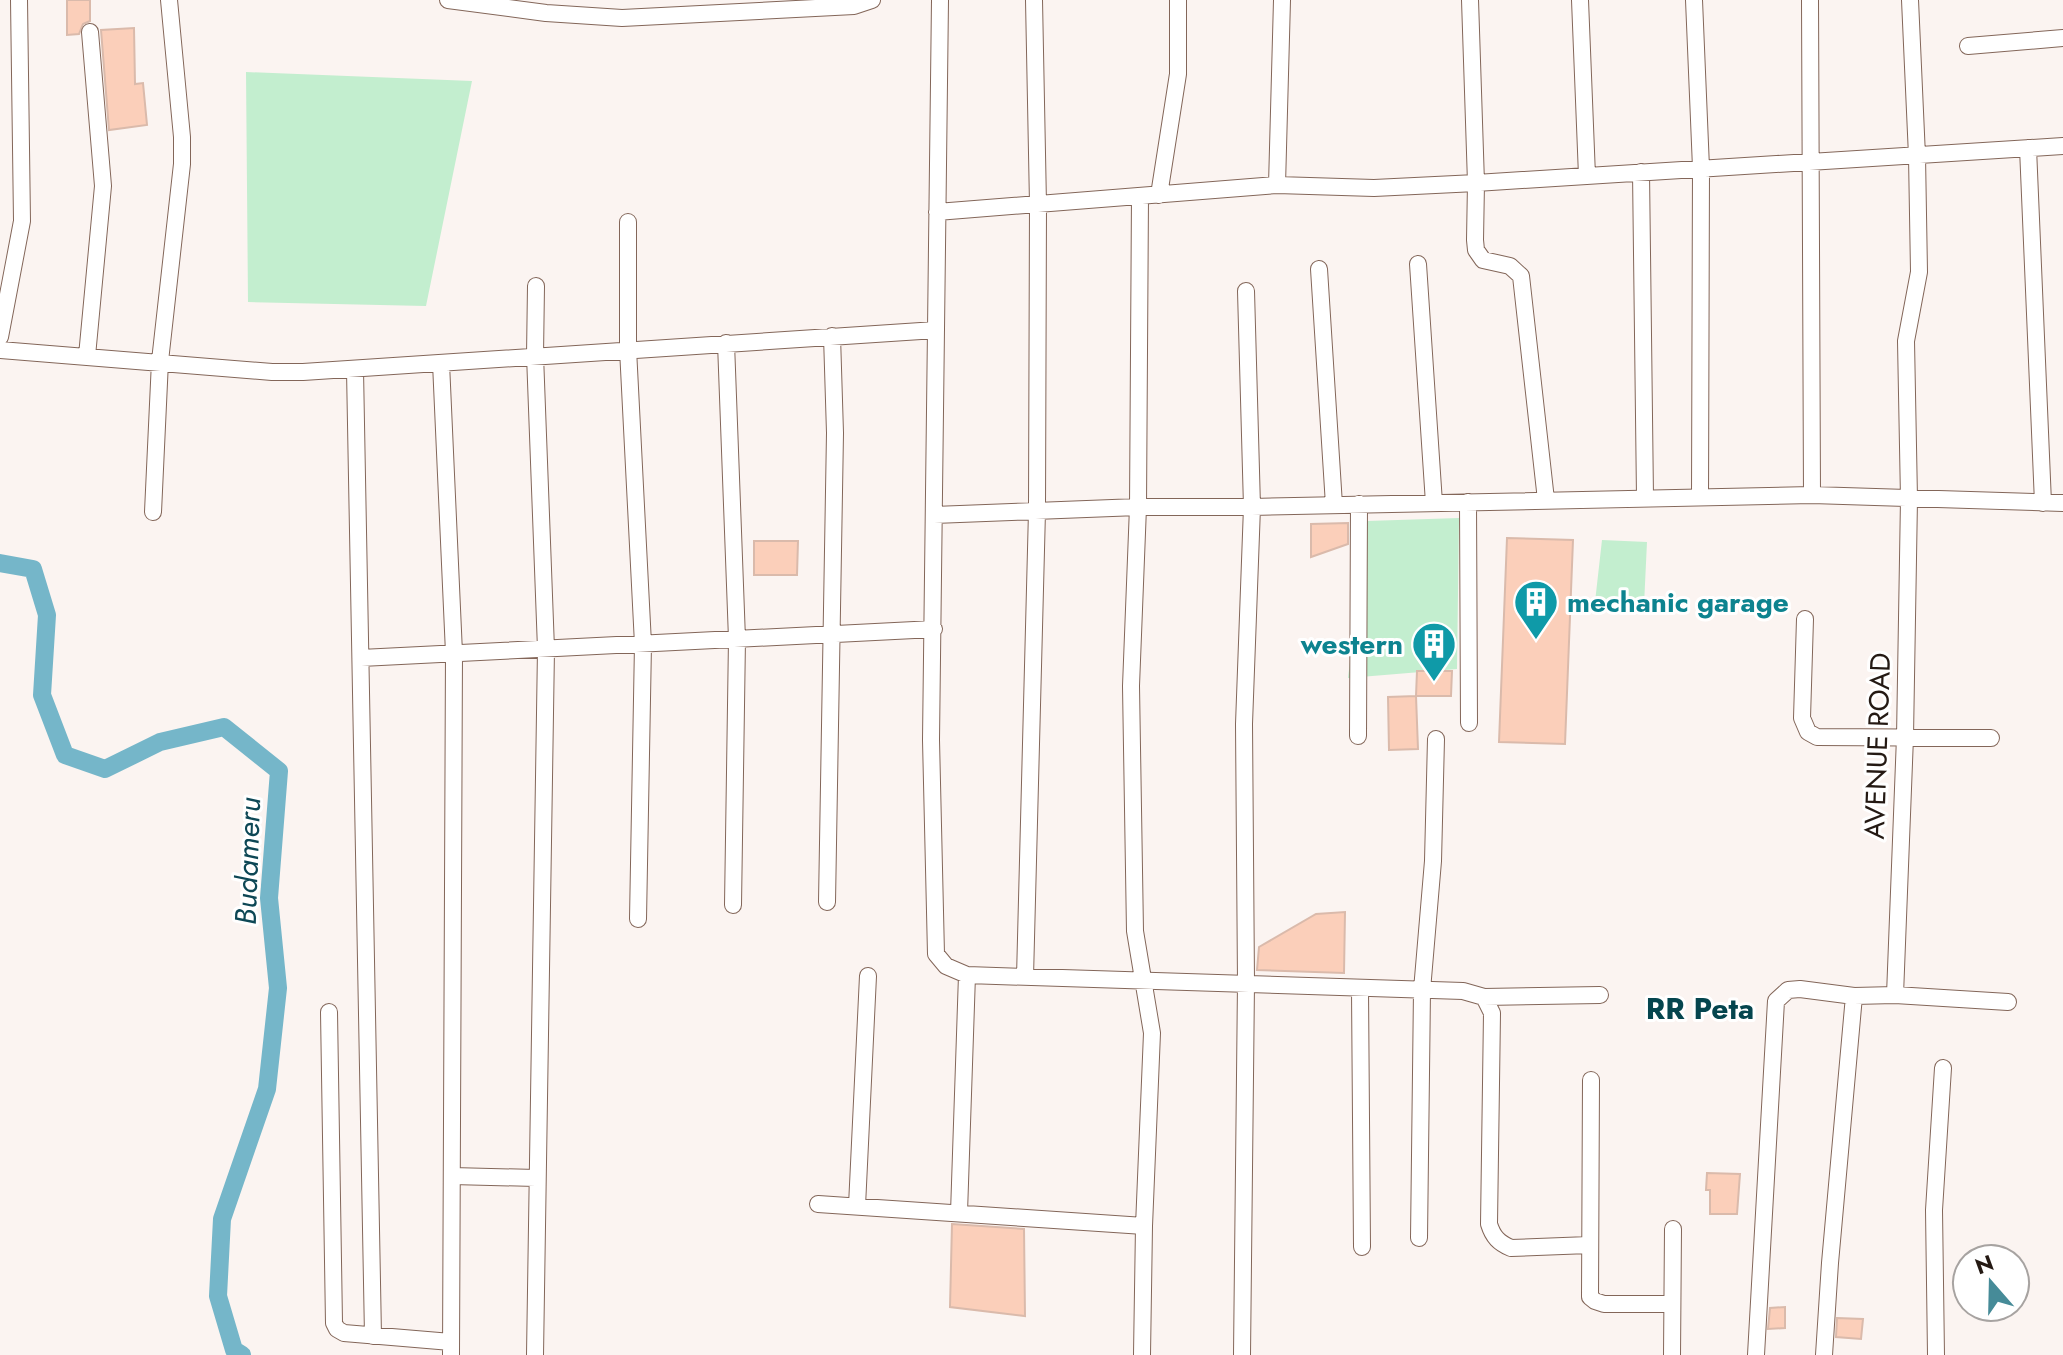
<svg xmlns="http://www.w3.org/2000/svg" width="2063" height="1355" font-family="Jost,sans-serif">
<rect width="100%" height="100%" fill="#fbf4f1"/>
<path fill="#c3eecf" d="M 246,72 L 472,81 L 426,306 L 248,302 Z
M 1459,518 L 1457,669 L 1348,678 L 1367,521 Z
M 1602,540 L 1647,542 L 1644,605 L 1595,602 Z"/>
<g fill="none" stroke-linecap="round" stroke-linejoin="round">
<path stroke="#75b6c9" stroke-width="18" d="M 0,563 L 33,569 L 47,615 L 42,695 L 65,755 L 105,769 L 160,742 L 224,727 L 279,771 L 269,898 L 278,988 L 267,1089 L 222,1219 L 218,1296 L 234,1350 L 242,1355"/>
</g>
<path fill="#fbcfba" stroke="#dabaab" stroke-width="2" d="M 67,0 L 90,0 L 90,21 L 83,24 L 79,34 L 67,35 Z
M 134,28 L 135,84 L 143,83 L 147,125 L 109,130 L 101,30 Z
M 1348,523 L 1348,544 L 1311,557 L 1311,524 Z
M 1507,538 L 1573,540 L 1565,744 L 1499,742 Z
M 754,541 L 798,541 L 797,575 L 754,575 Z
M 1417,671 L 1452,671 L 1451,696 L 1416,696 Z
M 1416,696 L 1418,749 L 1389,750 L 1388,697 Z
M 1345,912 L 1344,973 L 1257,970 L 1259,947 L 1316,914 Z
M 1707,1173 L 1740,1174 L 1737,1214 L 1710,1214 L 1710,1190 L 1706,1190 Z
M 952,1224 L 1024,1229 L 1025,1316 L 950,1307 Z
M 1785,1307 L 1785,1328 L 1768,1329 L 1770,1308 Z
M 1837,1318 L 1863,1319 L 1861,1339 L 1836,1337 Z"/>
<g fill="none" stroke-linecap="round" stroke-linejoin="round">
<g stroke="#836659" stroke-width="18">
<path id="minor" d="M 448,0 L 546,13 L 622,18 L 854,6 L 872,0
M 940,0 L 931,740 L 936,954 L 946,966 L 967,975 L 1463,991 L 1484,997 L 1492,1013 L 1489,1224 C 1493,1237 1499,1243 1511,1248 L 1589,1245
M 1470,0 L 1476,183 L 1475,240 L 1476,250 L 1483,260 L 1510,266 L 1521,276 L 1546,500
M 1580,0 L 1587,176
M 1694,0 L 1701,168 L 1700,496
M 1810,0 L 1812,495
M 1968,46 L 2063,38
M 2028,148 L 2043,503
M 1641,172 L 1645,497
M 1277,185 L 1282,0
M 1159,195 L 1178,74 L 1178,0
M 937,212 L 1277,185 L 1374,188 L 1476,183 L 2063,146
M 628,222 L 628,349 L 643,644 L 638,919
M 1418,264 L 1434,503
M 1319,269 L 1334,505
M 0,337 L 22,221 L 19,0
M 726,343 L 737,639 L 733,905
M 0,350 L 272,372 L 303,372 L 936,330
M 87,356 L 103,186 L 90,32
M 441,363 L 454,653 L 451,1355
M 355,370 L 373,1336
M 1468,502 L 1469,723
M 153,512 L 160,361 L 182,164 L 182,137 L 169,0
M 934,515 L 1138,507 L 1140,196
M 1805,619 L 1802,718 L 1808,732 L 1817,737 L 1991,738
M 361,658 L 934,629
M 1358,736 L 1359,504
M 827,902 L 835,433 L 832,336
M 1025,977 L 1037,511 L 1038,204 L 1034,0
M 1360,990 L 1362,1247
M 1895,995 L 1905,737 L 1909,499 L 1906,341 L 1919,272 L 1917,156 L 1910,0
M 1484,997 L 1600,995
M 329,1012 L 334,1323 L 337,1329 L 344,1333 L 451,1342
M 1591,1080 L 1590,1297 L 1595,1301 L 1604,1304 L 1672,1304
M 452,1176 L 536,1178
M 818,1204 L 1144,1226
M 857,1206 L 868,976
M 959,1213 L 967,975
M 1419,1238 L 1422,990 L 1433,861 L 1436,739
M 535,1355 L 546,649 L 535,355 L 536,286
M 1142,1355 L 1144,1226 L 1152,1033 L 1135,931 L 1131,686 L 1138,507 L 1252,507 L 1812,495 L 2063,503
M 1242,1355 L 1246,983 L 1244,724 L 1252,507 L 1246,291
M 1672,1355 L 1673,1229
M 1756,1355 L 1776,1001 L 1788,990 L 1800,989 L 1854,996 L 1895,995 L 2008,1002
M 1824,1355 L 1830,1263 L 1854,996
M 1936,1355 L 1934,1210 L 1943,1068"/>
</g>
<use href="#minor" stroke="#fff" stroke-width="16"/>
</g>
<defs>
<g id="building-pin" transform="scale(2.3)"><path d="M0 17L-7.5 6A9.5 9.5 0 1 1 7.5 6Z" fill="#0f9aa8" stroke="#fff"/><path d="M-4-6H4V6H1V3H-1V6H-4ZM-2.5-4.3h1.7v1.8h-1.7ZM.8-4.3h1.7v1.8H.8ZM-2.5-1h1.7V.8h-1.7ZM.8-1h1.7V.8H.8Z" fill="#fff"/></g>
</defs>
<g fill-rule="evenodd">
<use href="#building-pin" x="1536" y="602"/>
<use href="#building-pin" x="1434" y="644"/>
</g>
<g text-anchor="middle" stroke-width="6" stroke-linejoin="round" paint-order="stroke">
<g font-size="28" font-weight="bold" fill="#0d838f" stroke="#fff" text-anchor="start">
<text x="1567" y="612">mechanic garage</text>
<text x="1403" y="654" text-anchor="end">western</text>
</g>
<g font-size="28" fill="#241913" stroke="#fff">
<text transform="translate(1877 746) rotate(-88)" y="10">AVENUE ROAD</text>
</g>
<g font-size="30" font-style="italic" fill="#0d4755" stroke="#fff">
<text transform="translate(248 861) rotate(-88)" y="10">Budameru</text>
</g>
<g font-size="30" font-weight="bold" fill="#05454e" stroke="#fff">
<text x="1700" y="1019">RR Peta</text>
</g>
</g>
<g transform="translate(1991 1283) rotate(340)"><circle r="38" fill="#ffffff" stroke="#a7a3a1" stroke-width="2"/>
<path d="M0-6L14 30L0 20L-14 30Z" fill="#468b98"/>
<text y="-12" font-size="22" font-weight="bold" text-anchor="middle" fill="#241913">N</text>
</g>
</svg>
